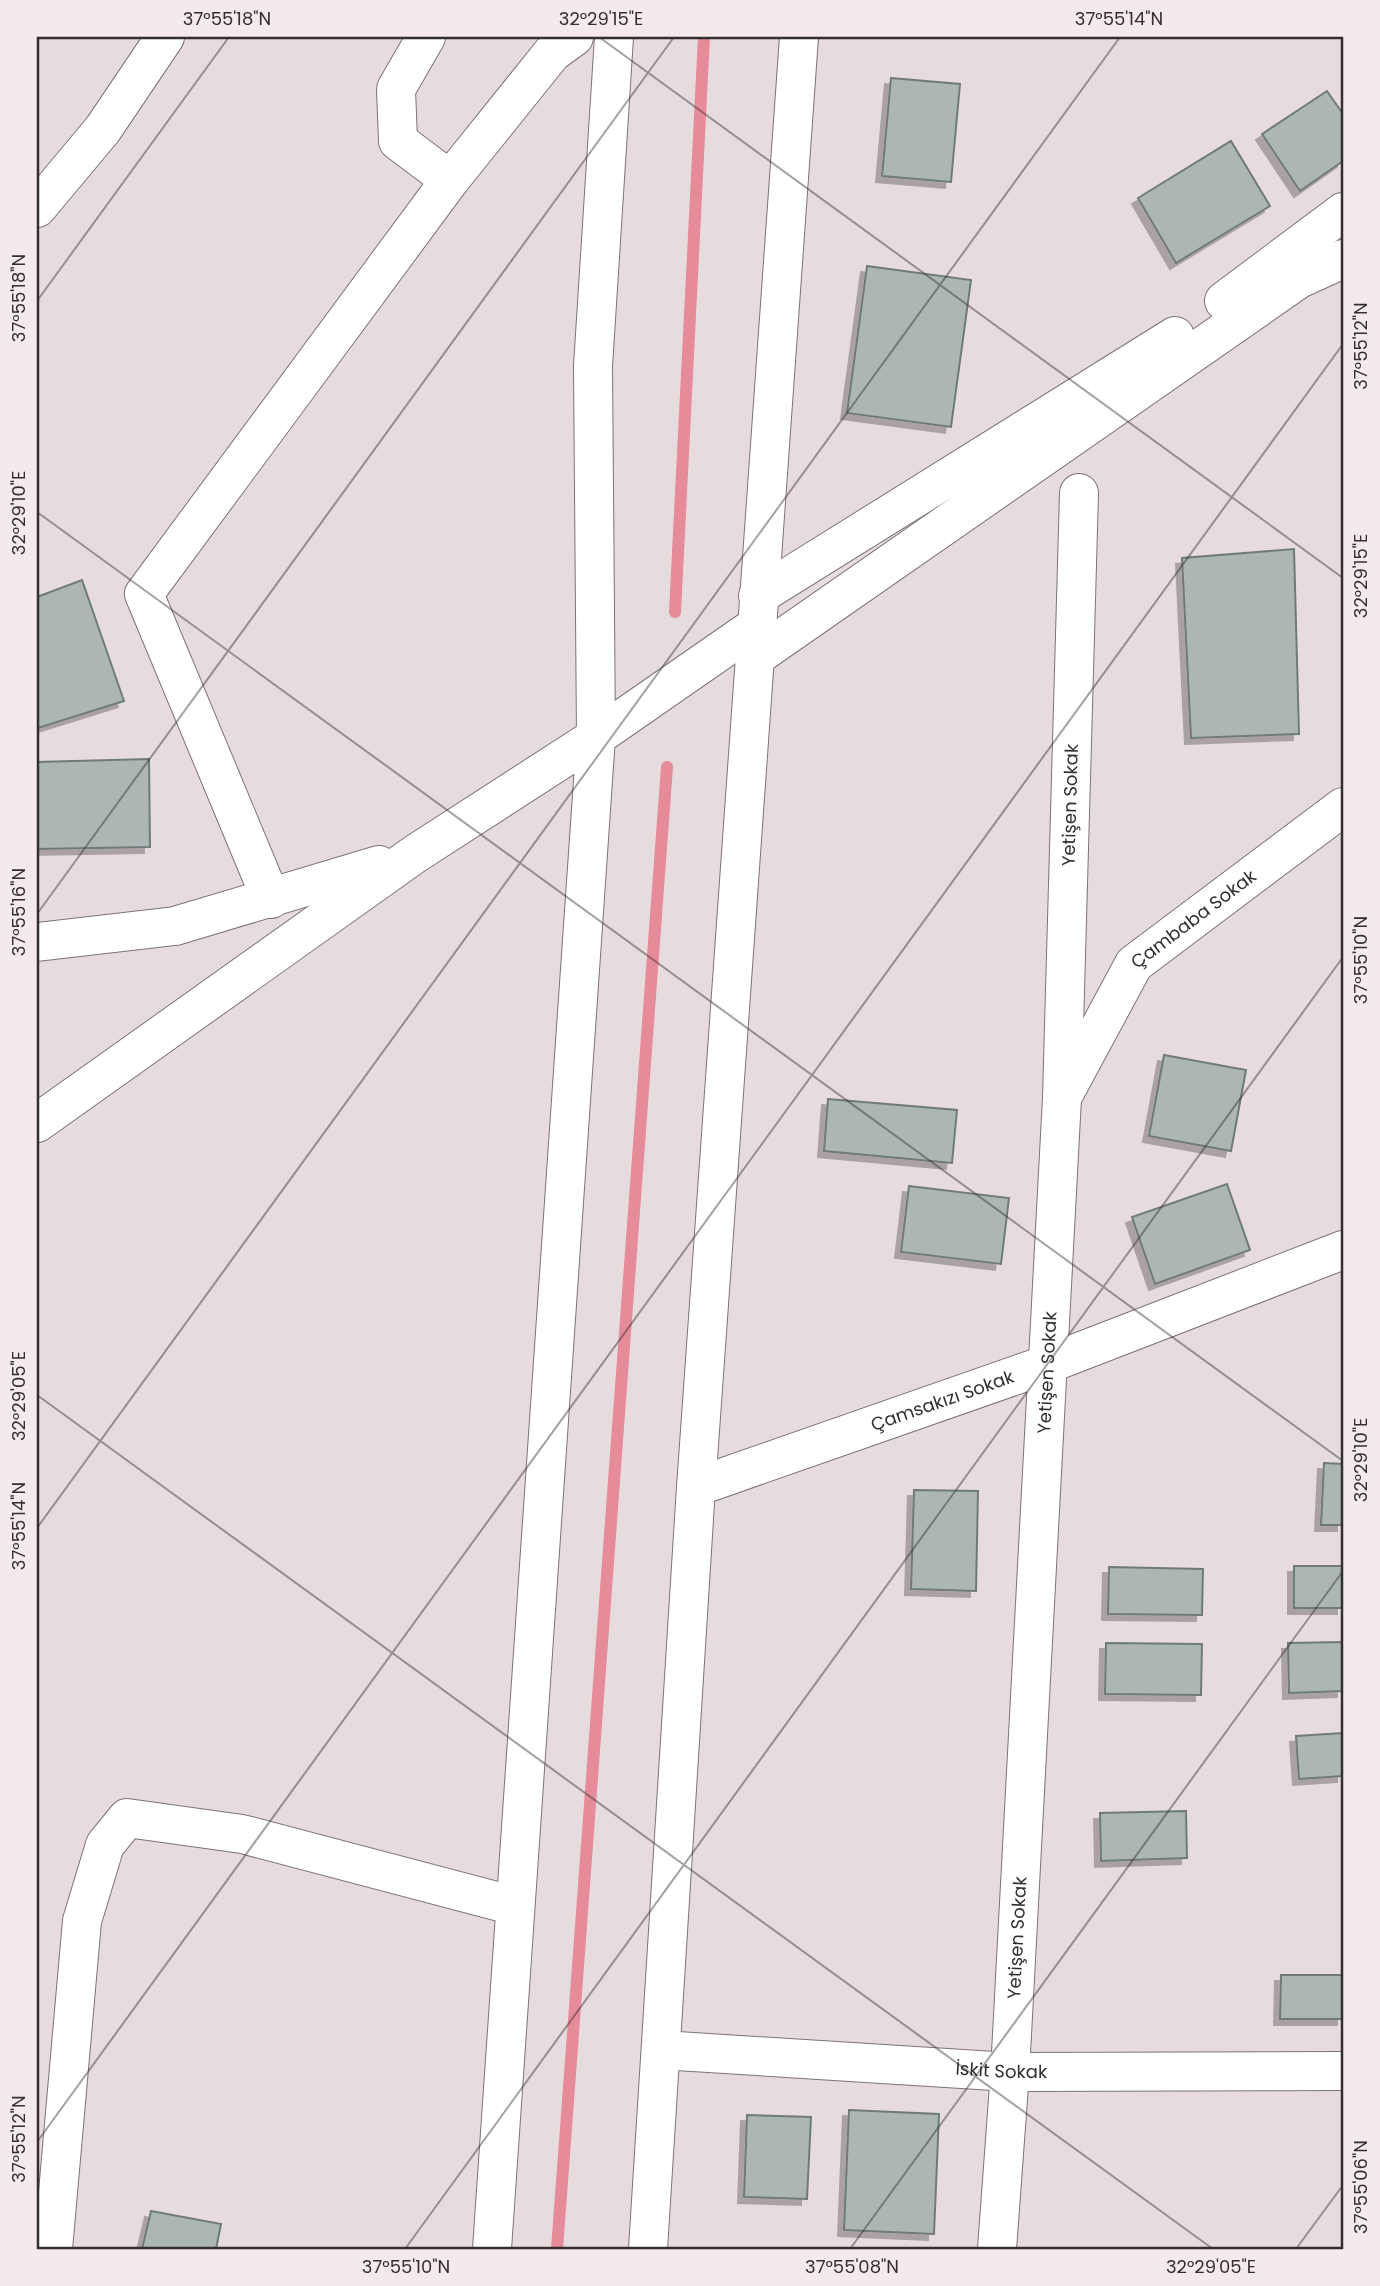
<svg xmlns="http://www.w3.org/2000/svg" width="1380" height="2286" font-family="Poppins,sans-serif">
<defs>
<filter id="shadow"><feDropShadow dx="-6" dy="6" stdDeviation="0" flood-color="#0004"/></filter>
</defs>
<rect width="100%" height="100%" fill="#e7dcdd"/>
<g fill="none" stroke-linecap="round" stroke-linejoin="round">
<path stroke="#e58b99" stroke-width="12" d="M 675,612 L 704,37
M 557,2249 L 667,767"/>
</g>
<path fill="#abb6b5" stroke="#707a79" stroke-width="2" filter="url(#shadow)" d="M 891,78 L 960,84 L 951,182 L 882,176 Z
M 1327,91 L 1343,114 L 1343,161 L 1300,191 L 1262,134 Z
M 1231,141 L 1270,206 L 1176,263 L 1138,198 Z
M 867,266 L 971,280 L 951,427 L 847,413 Z
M 1294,549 L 1299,734 L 1191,738 L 1182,558 Z
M 82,580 L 124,701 L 38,728 L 37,597 Z
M 149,759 L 150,847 L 37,849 L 37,762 Z
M 1164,1055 L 1246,1070 L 1231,1151 L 1149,1136 Z
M 828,1099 L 957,1110 L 952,1163 L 824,1151 Z
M 1227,1184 L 1250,1250 L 1155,1284 L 1132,1217 Z
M 909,1186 L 1009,1198 L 1001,1264 L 901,1252 Z
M 1324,1463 L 1343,1464 L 1343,1525 L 1321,1525 Z
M 914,1490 L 978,1491 L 976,1591 L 911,1589 Z
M 1294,1566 L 1343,1566 L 1343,1608 L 1294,1608 Z
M 1109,1567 L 1203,1569 L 1202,1615 L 1108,1614 Z
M 1343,1642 L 1343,1691 L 1289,1693 L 1288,1643 Z
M 1106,1643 L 1202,1644 L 1201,1695 L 1105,1694 Z
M 1343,1733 L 1343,1776 L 1299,1779 L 1296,1736 Z
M 1186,1811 L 1187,1858 L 1101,1861 L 1100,1813 Z
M 1281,1975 L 1343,1975 L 1343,2019 L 1280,2019 Z
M 849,2110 L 939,2114 L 934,2234 L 844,2230 Z
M 747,2115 L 811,2117 L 807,2199 L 744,2197 Z
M 151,2211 L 221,2224 L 216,2249 L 142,2249 Z"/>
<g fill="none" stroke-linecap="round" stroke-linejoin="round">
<g stroke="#7d7374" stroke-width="40">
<g id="minor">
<path d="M 426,37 L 396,89 L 398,141 L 450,180"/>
<path d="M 37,208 L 103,129 L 165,37"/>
<path d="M 1224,301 L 1343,212"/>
<path d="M 758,596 L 1175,336"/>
<path d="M 754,658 L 1299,279 L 1343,259"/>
<path d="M 271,899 L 144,594 L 450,180 L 552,53 L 574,37"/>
<path d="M 37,942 L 175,926 L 379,865"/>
<path id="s1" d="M 1065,1092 L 1134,964 L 1343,807"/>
<path d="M 37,1123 L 415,854 L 596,737 L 756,626"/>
<path id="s2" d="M 696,1487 L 1048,1364 L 1343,1250"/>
<path id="s3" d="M 661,2050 L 1010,2072 L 1343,2071"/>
<path d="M 53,2249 L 82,1921 L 105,1845 L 127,1818 L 242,1834 L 515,1906"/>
<path d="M 492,2249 L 596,737 L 593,366 L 614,37"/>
<path id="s4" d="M 997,2249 L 1010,2072 L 1062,1098 L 1079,493"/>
</g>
</g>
<g stroke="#7d7374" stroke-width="40">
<path id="major" d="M 648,2249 L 696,1487 L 799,37"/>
</g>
<use href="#minor" stroke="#fff" stroke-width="38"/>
<use href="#major" stroke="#fff" stroke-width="38"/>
</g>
<path fill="none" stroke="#332e2f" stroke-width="2" stroke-opacity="0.45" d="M 599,37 L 1343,578M 37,301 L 229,37M 37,512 L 1343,1461M 37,914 L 674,37M 37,1395 L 1213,2249M 37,1528 L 1120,37M 37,2142 L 1343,344M 405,2249 L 1343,957M 850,2249 L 1343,1571M 1296,2249 L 1343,2185"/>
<g text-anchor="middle" stroke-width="7" stroke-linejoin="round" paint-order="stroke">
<g font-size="18" fill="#332e2f" stroke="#f4e9eb">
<text dy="6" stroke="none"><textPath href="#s4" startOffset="1446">Yetişen Sokak</textPath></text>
<text dy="6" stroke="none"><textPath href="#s1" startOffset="220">Çambaba Sokak</textPath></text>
<text dy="6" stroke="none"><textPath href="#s4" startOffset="878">Yetişen Sokak</textPath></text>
<text dy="6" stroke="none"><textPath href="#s2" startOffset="261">Çamsakızı Sokak</textPath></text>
<text dy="6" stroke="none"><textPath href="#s4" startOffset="312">Yetişen Sokak</textPath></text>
<text dy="6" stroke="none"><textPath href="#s3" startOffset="341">İskit Sokak</textPath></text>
</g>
</g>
<rect width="1380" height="2286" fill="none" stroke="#f4e9eb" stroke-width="77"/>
<rect x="38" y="38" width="1304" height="2210" fill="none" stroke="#332e2f" stroke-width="2.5"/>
<g font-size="18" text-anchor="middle" fill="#332e2f">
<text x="227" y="25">37°55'18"N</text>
<text x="601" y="25">32°29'15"E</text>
<text x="1119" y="25">37°55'14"N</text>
<text transform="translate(19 298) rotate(-90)" y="6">37°55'18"N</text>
<text transform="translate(1361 346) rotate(-90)" y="6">37°55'12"N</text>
<text transform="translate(19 513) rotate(-90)" y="6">32°29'10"E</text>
<text transform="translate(1361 576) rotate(-90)" y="6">32°29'15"E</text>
<text transform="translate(19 912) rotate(-90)" y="6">37°55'16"N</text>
<text transform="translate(1361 960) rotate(-90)" y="6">37°55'10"N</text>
<text transform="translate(19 1396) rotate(-90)" y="6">32°29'05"E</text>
<text transform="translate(1361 1460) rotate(-90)" y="6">32°29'10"E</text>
<text transform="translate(19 1526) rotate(-90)" y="6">37°55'14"N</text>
<text transform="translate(19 2139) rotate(-90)" y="6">37°55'12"N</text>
<text transform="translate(1361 2187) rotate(-90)" y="6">37°55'06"N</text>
<text x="406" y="2273">37°55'10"N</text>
<text x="852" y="2273">37°55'08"N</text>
<text x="1211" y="2273">32°29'05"E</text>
</g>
</svg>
